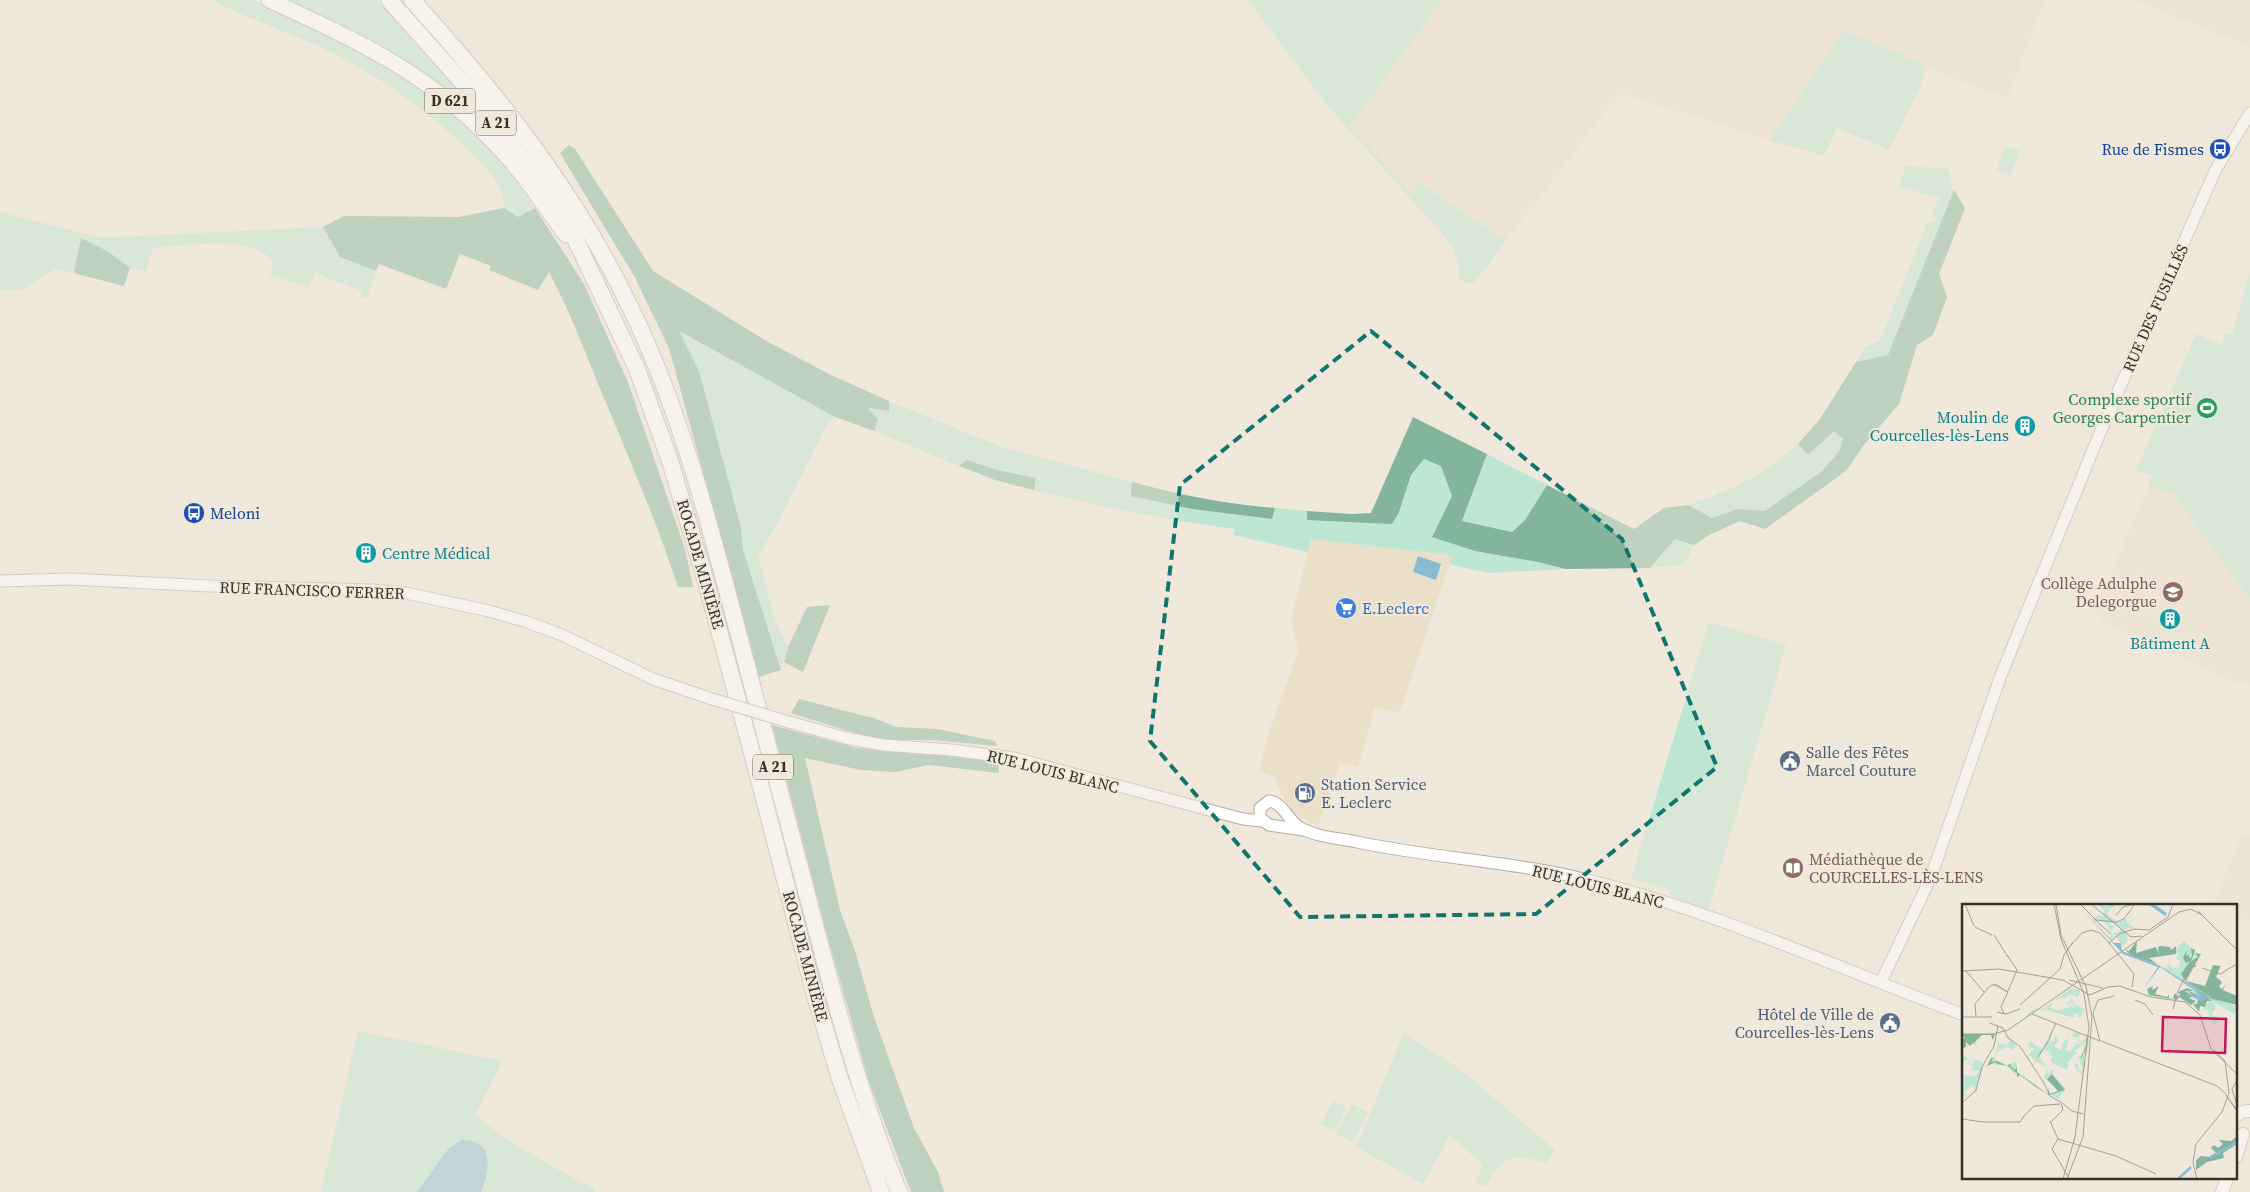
<svg xmlns="http://www.w3.org/2000/svg" width="2250" height="1192" font-family="'Source Serif 4',serif">
<rect width="100%" height="100%" fill="#f0e8da"/>
<path fill="#eadfc9" d="M 1442,0 L 2045,0 L 2007,98 L 1926,68 L 1919,62 L 1844,31 L 1769,140 L 1620,93 L 1506,241 L 1420,183 L 1413,196 L 1350,126 Z
M 2134,0 L 2250,0 L 2250,47 Z
M 2148,487 L 2171,493 L 2250,599 L 2250,683 L 2245,681 L 2241,684 L 2238,683 L 2099,619 L 2101,615 L 2094,612 Z
M 1311,539 L 1453,555 L 1399,713 L 1375,707 L 1358,767 L 1340,762 L 1318,827 L 1289,809 L 1274,777 L 1259,772 L 1269,731 L 1299,650 L 1291,620 Z
M 2243,832 L 2250,836 L 2250,920 L 2243,918 L 2236,936 L 2236,906 L 2213,906 Z"/>
<path fill="#bde7d2" d="M 212,0 L 253,0 L 337,39 L 405,76 L 441,103 L 478,135 L 509,172 L 535,208 L 518,217 L 504,208 C 504,184 486,168 470,152 C 426,108 377,74 320,47 C 285,30 247,19 212,0 Z
M 282,0 L 377,0 L 479,113 L 477,115 Z
M 1248,0 L 1442,0 L 1350,126 L 1413,195 L 1420,183 L 1506,241 L 1473,284 L 1458,280 L 1459,266 L 1452,245 L 1327,105 Z
M 1844,31 L 1919,62 L 1926,68 L 1918,92 L 1889,150 L 1837,128 L 1824,156 L 1769,140 Z
M 2005,146 L 2020,151 L 2011,175 L 1997,170 Z
M 1906,166 L 1949,169 L 1951,186 L 1954,190 L 1888,355 L 1856,362 L 1865,347 L 1880,341 L 1927,224 L 1936,220 L 1933,213 L 1939,198 L 1899,186 Z
M 0,212 L 101,238 L 323,227 L 340,257 L 376,271 L 367,298 L 361,297 L 362,291 L 315,273 L 309,287 L 270,275 L 273,261 C 251,234 184,246 153,248 L 146,271 L 130,268 L 109,252 L 81,238 L 74,273 L 54,269 L 20,291 L 0,289 Z
M 2250,272 L 2250,599 L 2172,493 L 2148,487 L 2152,476 L 2136,471 L 2196,334 L 2222,345 L 2226,333 L 2232,335 Z
M 678,331 L 835,417 L 827,425 L 776,526 L 758,556 L 775,621 L 788,647 L 781,670 L 743,550 L 741,528 L 699,371 Z
M 889,401 L 1002,447 L 1132,482 L 1132,496 L 1192,509 L 1272,519 L 1275,508 L 1307,511 L 1308,520 L 1399,512 L 1411,475 L 1424,458 L 1441,465 L 1452,496 L 1432,536 L 1475,551 L 1538,562 L 1566,569 L 1490,573 L 1450,565 L 1452,555 L 1311,539 L 1308,552 L 1233,535 L 1235,529 C 1167,520 1101,507 1034,490 L 1036,478 L 997,470 L 967,460 L 959,466 L 874,431 L 878,419 L 867,408 L 889,411 Z
M 1834,431 L 1844,439 L 1839,452 L 1822,471 L 1765,511 L 1737,509 L 1712,518 L 1688,505 C 1735,489 1761,477 1798,444 L 1808,455 Z
M 1487,454 L 1547,485 L 1525,520 L 1512,532 L 1462,521 Z
M 1675,539 L 1694,545 L 1685,564 L 1650,568 Z
M 1709,622 L 1786,645 L 1708,910 L 1688,904 L 1670,895 L 1671,890 L 1631,879 Z
M 358,1031 L 502,1061 L 475,1115 C 512,1145 553,1168 595,1189 L 594,1192 L 321,1192 Z
M 1404,1033 L 1460,1069 L 1555,1150 L 1547,1163 C 1512,1153 1503,1154 1486,1186 L 1475,1183 L 1483,1165 L 1450,1135 L 1423,1184 L 1356,1147 Z
M 1333,1101 L 1346,1107 L 1335,1130 L 1321,1124 Z
M 1351,1104 L 1368,1112 L 1353,1142 L 1336,1134 Z"/>
<path fill="#83b59d" d="M 569,145 L 575,149 L 653,271 L 768,342 L 831,375 L 889,401 L 889,411 L 868,408 L 878,419 L 874,431 L 835,417 L 679,331 L 699,371 L 741,528 L 743,550 L 781,670 L 759,677 L 669,348 L 634,276 L 560,153 Z
M 1954,190 L 1965,208 L 1939,274 L 1947,297 L 1933,335 L 1917,345 L 1899,404 L 1863,446 L 1846,471 L 1765,529 L 1740,521 L 1709,535 L 1694,545 L 1675,539 L 1650,568 L 1566,569 L 1538,562 L 1475,551 L 1432,537 L 1452,496 L 1441,466 L 1424,459 L 1411,475 L 1399,512 L 1392,524 L 1307,520 L 1307,511 L 1352,514 L 1371,513 L 1413,417 L 1487,454 L 1462,521 L 1512,532 L 1525,520 L 1547,485 L 1634,529 L 1664,508 L 1688,505 L 1712,518 L 1737,509 L 1765,511 L 1822,471 L 1839,452 L 1843,439 L 1834,431 L 1808,455 L 1798,444 L 1820,419 L 1856,362 L 1888,355 Z
M 504,208 L 518,217 L 535,208 L 584,284 L 628,382 L 685,549 L 693,587 L 678,587 C 657,522 630,461 604,398 C 586,355 571,313 549,272 L 538,290 L 489,270 L 491,266 L 460,254 L 446,289 L 379,264 L 376,271 L 340,257 L 323,227 L 344,216 L 459,217 Z
M 81,238 L 109,252 L 130,268 L 124,286 L 74,273 Z
M 967,460 L 997,470 L 1036,478 L 1034,490 L 995,480 L 959,466 Z
M 1132,482 C 1179,495 1226,504 1275,508 L 1272,519 L 1192,509 L 1131,496 Z
M 830,605 L 803,672 L 784,662 L 788,647 L 807,607 Z
M 799,699 L 873,718 L 897,727 L 937,729 L 995,741 L 997,746 L 931,740 L 885,740 L 848,731 L 791,713 Z
M 772,725 L 857,748 L 998,760 L 999,773 L 929,765 L 895,772 L 861,770 L 805,758 L 840,910 L 855,951 L 874,1017 L 914,1128 L 938,1172 L 944,1192 L 911,1192 L 869,1082 L 827,935 Z"/>
<path fill="#89bcd4" d="M 1418,556 L 1441,564 L 1436,580 L 1413,572 Z
M 462,1140 C 495,1140 490,1170 481,1192 L 417,1192 L 449,1148 Z"/>
<g fill="none" stroke-linecap="round" stroke-linejoin="round">
<g stroke="#b3ac9e" stroke-width="13">
<path id="tertiary" d="M 0,581 L 70,579 L 210,586 L 372,590 L 406,593 L 489,611 L 527,622 L 562,635 L 653,679 L 712,699
M 782,720 L 846,738 L 883,745 L 951,750 L 1014,758 L 1243,819 L 1261,821
M 1304,830 L 1269,825 L 1260,818 L 1260,808 L 1269,801 C 1282,802 1288,820 1299,827 C 1315,837 1338,838 1357,842 C 1432,858 1509,861 1584,879 C 1716,911 1837,968 1964,1015
M 1881,982 L 1931,877 L 2001,675 L 2102,428 L 2216,169 L 2250,113"/>
</g>
<g stroke="#b3ac9e" stroke-width="14">
<path id="secondary" d="M 2236,1116 L 2241,1112 L 2250,1111
M 2236,1157 L 2243,1134
M 2222,1192 L 2227,1178"/>
</g>
<g stroke="#b3ac9e" stroke-width="17">
<path id="trunk" d="M 269,0 C 358,41 433,75 501,150 C 526,176 544,206 566,235"/>
</g>
<g stroke="#b3ac9e" stroke-width="18">
<path id="motorway" d="M 389,0 L 478,100 L 545,189 L 571,230 L 637,369 L 670,461 L 706,582 L 755,764 L 814,992 L 840,1079 L 881,1192
M 412,0 C 500,97 578,195 634,315 C 679,410 706,511 733,613 C 758,708 783,803 808,898 C 834,998 860,1097 899,1192"/>
</g>
<use href="#tertiary" stroke="#fff" stroke-width="11"/>
<use href="#secondary" stroke="#fff" stroke-width="12"/>
<use href="#trunk" stroke="#fff" stroke-width="15"/>
<use href="#motorway" stroke="#fff" stroke-width="16"/>
<g stroke="#b3ac9e" stroke-width="13" stroke-linecap="butt">
<path id="tertiary-bridge" d="M 712,699 L 782,720"/>
</g>
<use href="#tertiary-bridge" stroke="#fff" stroke-width="11"/>
</g>
<path d="M0 0H2250V1192H0ZM 1371,331 L 1622,539 L 1717,767 L 1536,914 L 1300,917 L 1150,741 L 1180,485 Z" fill="#f0e8da" fill-opacity=".55" fill-rule="evenodd"/>
<path fill="none" stroke="#0f766e" stroke-width="4" stroke-dasharray="10 6" stroke-linejoin="round" d="M 1371,331 L 1622,539 L 1717,767 L 1536,914 L 1300,917 L 1150,741 L 1180,485 Z"/>
<defs>
<g id="bus-disc" transform="scale(1.125)"><circle r="9.5" fill="#1a4fb4" stroke="#f0e8da"/><path d="M-5-6H5V4H4V6H2V4H-2V6H-4V4H-5ZM-3.5-4V0h7V-4ZM-3.5 1.2v1.5H-2V1.2ZM2 1.2v1.5H3.5V1.2Z" fill="#fff"/></g>
<g id="stadium-disc" transform="scale(1.125)"><circle r="9.5" fill="#2e9e5b" stroke="#f0e8da"/><path d="M0-5a6.5 5 0 1 0 0 10a6.5 5 0 1 0 0-10ZM-3.5-1.8h7v3.6h-7Z" fill="#fff"/></g>
<g id="building-disc" transform="scale(1.125)"><circle r="9.5" fill="#0f9aa8" stroke="#f0e8da"/><path d="M-4-6H4V6H1V3H-1V6H-4ZM-2.5-4.3h1.7v1.8h-1.7ZM.8-4.3h1.7v1.8H.8ZM-2.5-1h1.7V.8h-1.7ZM.8-1h1.7V.8H.8Z" fill="#fff"/></g>
<g id="school-disc" transform="scale(1.125)"><circle r="9.5" fill="#8d6e63" stroke="#f0e8da"/><path d="M0-5L7-2L0 1L-7-2ZM-4 1L0 2.5L4 1V4Q0 6-4 4Z" fill="#fff"/></g>
<g id="supermarket-disc" transform="scale(1.125)"><circle r="9.5" fill="#3f7fe0" stroke="#f0e8da"/><path d="M-6-5.5h2.5l.6 2H6L4.5 2H-2.5L-4.4-4H-6ZM-1.5 3.2a1.3 1.3 0 1 0 .1 0ZM3 3.2a1.3 1.3 0 1 0 .1 0Z" fill="#fff"/></g>
<g id="civic-disc" transform="scale(1.125)"><circle r="9.5" fill="#5c6f8a" stroke="#f0e8da"/><path d="M-.6-6.5H3V-4.5H.6V-3L4-1V1h2V6H-6V1h2V-1L-.6-3ZM-1.2 2.5V6h2.4V2.5Z" fill="#fff"/></g>
<g id="fuel-disc" transform="scale(1.125)"><circle r="9.5" fill="#5c6f8a" stroke="#f0e8da"/><path d="M-5.5-6h7V0h2V4h1.3V-2.5L3-4.5l.8-.8L6-3V5H2.5V1h-1V6h-7ZM-4.2-4.7v3.2H.2V-4.7Z" fill="#fff"/></g>
<g id="library-disc" transform="scale(1.125)"><circle r="9.5" fill="#8d6e63" stroke="#f0e8da"/><path d="M-6-4Q-3-5.5-.7-3.5V5Q-3 3-6 4ZM6-4Q3-5.5 .7-3.5V5Q3 3 6 4Z" fill="#fff"/></g>
</defs>
<g fill-rule="evenodd">
<use href="#bus-disc" x="2220" y="149"/>
<use href="#stadium-disc" x="2207" y="408"/>
<use href="#building-disc" x="2025" y="426"/>
<use href="#bus-disc" x="194" y="513"/>
<use href="#building-disc" x="366" y="553"/>
<use href="#school-disc" x="2173" y="592"/>
<use href="#supermarket-disc" x="1346" y="608"/>
<use href="#building-disc" x="2170" y="619"/>
<use href="#civic-disc" x="1790" y="761"/>
<use href="#fuel-disc" x="1305" y="793"/>
<use href="#library-disc" x="1793" y="868"/>
<use href="#civic-disc" x="1890" y="1023"/>
</g>
<g text-anchor="middle" stroke-width="4" stroke-linejoin="round" paint-order="stroke">
<g fill="#f0e8da" stroke="#6d6960" stroke-width="1">
<rect x="425" y="88.5" width="50" height="25" rx="4"/>
<rect x="476" y="110.5" width="40" height="25" rx="4"/>
<rect x="753" y="754.5" width="40" height="25" rx="4"/>
</g>
<g font-size="15" font-weight="bold" fill="#35322c">
<text x="450" y="106">D 621</text>
<text x="496" y="128">A 21</text>
<text x="773" y="772">A 21</text>
</g>
<g font-size="16" fill="#164399" stroke="#f0e8da" text-anchor="end">
<text x="2204" y="155">Rue de Fismes</text>
<text x="210" y="519" text-anchor="start">Meloni</text>
</g>
<g font-size="16" fill="#35322c" stroke="#f0e8da">
<text transform="translate(2155 308) rotate(-66)" y="6">RUE DES FUSILLÉS</text>
<text transform="translate(701 564) rotate(74)" y="6">ROCADE MINIÈRE</text>
<text transform="translate(312 590) rotate(2)" y="6">RUE FRANCISCO FERRER</text>
<text transform="translate(1053 771) rotate(14)" y="6">RUE LOUIS BLANC</text>
<text transform="translate(1598 886) rotate(14)" y="6">RUE LOUIS BLANC</text>
<text transform="translate(806 956) rotate(75)" y="6">ROCADE MINIÈRE</text>
</g>
<g font-size="16" fill="#27864d" stroke="#f0e8da" text-anchor="end">
<text x="2191" y="405">Complexe sportif<tspan x="2191" dy="18">Georges Carpentier</tspan></text>
</g>
<g font-size="16" fill="#0d838f" stroke="#f0e8da" text-anchor="end">
<text x="2009" y="423">Moulin de<tspan x="2009" dy="18">Courcelles-lès-Lens</tspan></text>
<text x="382" y="559" text-anchor="start">Centre Médical</text>
<text x="2170" y="649" text-anchor="middle">Bâtiment A</text>
</g>
<g font-size="16" fill="#785e54" stroke="#f0e8da" text-anchor="end">
<text x="2157" y="589">Collège Adulphe<tspan x="2157" dy="18">Delegorgue</tspan></text>
<text x="1809" y="865" text-anchor="start">Médiathèque de<tspan x="1809" dy="18">COURCELLES-LÈS-LENS</tspan></text>
</g>
<g font-size="16" fill="#366cbe" stroke="#f0e8da" text-anchor="start">
<text x="1362" y="614">E.Leclerc</text>
</g>
<g font-size="16" fill="#4e5e75" stroke="#f0e8da" text-anchor="start">
<text x="1806" y="758">Salle des Fêtes<tspan x="1806" dy="18">Marcel Couture</tspan></text>
<text x="1321" y="790">Station Service<tspan x="1321" dy="18">E. Leclerc</tspan></text>
<text x="1874" y="1020" text-anchor="end">Hôtel de Ville de<tspan x="1874" dy="18">Courcelles-lès-Lens</tspan></text>
</g>
</g>
<g transform="translate(1962 904)">
<rect width="275" height="275" fill="#f0e8da"/>
<path d="M 135,0 L 145,2 L 148,0 L 170,0 L 155,1 L 148,5 L 145,10 L 154,17 L 142,13 L 140,10 L 143,8 ZM 173,5 L 164,18 L 173,24 L 162,25 L 166,36 L 162,42 L 152,30 L 150,37 L 147,33 L 152,29 L 157,28 L 159,23 L 148,18 L 147,20 L 156,25 L 152,23 L 150,27 L 140,16 L 132,14 L 136,11 L 157,18 L 165,15 ZM 222,36 L 236,53 L 233,57 L 227,58 L 220,76 L 195,60 L 206,65 L 205,61 L 208,60 L 212,66 L 214,62 L 216,65 L 218,56 L 213,55 L 218,49 L 214,50 L 214,45 ZM 108,85 L 118,86 L 117,92 L 111,93 L 114,88 L 110,92 L 107,90 L 102,96 L 101,93 L 92,97 L 88,104 L 95,106 L 108,103 L 105,98 L 107,97 L 109,103 L 113,104 L 108,97 L 110,93 L 112,100 L 123,105 L 117,114 L 115,107 L 115,111 L 111,109 L 113,113 L 109,113 L 84,106 L 75,106 L 68,112 L 63,113 L 69,107 L 76,104 L 81,105 ZM 245,94 L 275,103 L 275,105 L 272,110 L 252,98 L 254,105 L 249,110 L 256,114 L 254,120 L 250,119 L 248,113 L 241,112 L 247,112 L 246,106 L 241,105 L 248,96 ZM 92,125 L 87,138 L 93,137 L 92,135 L 94,132 L 96,137 L 92,142 L 100,147 L 101,138 L 107,134 L 103,148 L 105,146 L 108,148 L 116,137 L 116,141 L 119,139 L 114,133 L 110,133 L 112,127 L 120,131 L 114,134 L 120,137 L 127,133 L 125,151 L 123,148 L 122,154 L 124,161 L 119,172 L 112,161 L 116,159 L 117,167 L 121,167 L 116,152 L 120,151 L 123,138 L 112,148 L 115,148 L 106,158 L 105,166 L 89,158 L 90,150 L 87,151 L 88,149 L 82,145 L 77,153 L 85,163 L 86,173 L 88,167 L 92,165 L 90,171 L 104,184 L 96,195 L 87,189 L 96,187 L 82,173 L 85,164 L 75,157 L 71,161 L 73,157 L 68,151 L 67,156 L 64,154 L 72,145 L 66,142 L 68,137 L 80,146 ZM 45,133 L 49,134 L 54,141 L 51,146 L 44,142 L 39,146 L 36,143 L 37,148 L 35,147 L 34,152 L 32,155 L 45,161 L 55,158 L 55,173 L 44,161 L 26,160 L 18,169 L 19,172 L 13,184 L 15,187 L 11,193 L 14,187 L 10,181 L 1,189 L 5,192 L 4,193 L 0,190 L 0,171 L 13,172 L 18,167 L 9,166 L 11,162 L 4,159 L 9,160 L 5,155 L 0,159 L 0,154 L 3,152 L 11,161 L 12,155 L 20,158 L 19,167 L 31,156 L 28,152 L 33,153 L 36,139 L 45,141 L 48,136 Z" fill="#bde7d2"/>
<path d="M 175,37 L 174,49 L 194,43 L 197,51 L 196,43 L 199,42 L 208,43 L 209,46 L 214,42 L 214,50 L 187,54 L 195,60 L 169,52 L 163,45 L 167,47 ZM 229,44 L 233,46 L 233,47 L 229,57 L 236,53 L 233,49 L 239,50 L 224,77 L 243,82 L 251,61 L 258,62 L 260,58 L 254,73 L 260,78 L 257,83 L 260,85 L 264,80 L 261,86 L 275,92 L 275,101 L 251,95 L 223,77 L 219,70 L 228,57 L 224,59 L 221,54 L 225,46 L 224,52 L 227,51 L 228,55 L 230,52 ZM 191,82 L 190,86 L 197,82 L 193,90 L 205,93 L 207,90 L 207,94 L 212,95 L 211,92 L 214,89 L 214,93 L 218,91 L 220,93 L 216,88 L 225,84 L 239,90 L 250,97 L 245,97 L 243,103 L 238,102 L 237,108 L 231,100 L 235,100 L 236,95 L 240,97 L 241,93 L 231,87 L 223,87 L 231,92 L 227,94 L 234,97 L 229,101 L 217,93 L 215,96 L 181,90 L 187,91 L 185,85 ZM 0,127 L 1,130 L 33,130 L 31,136 L 29,131 L 20,131 L 12,139 L 15,143 L 11,139 L 8,142 L 4,138 L 4,143 L 1,144 L 0,135 L 3,134 L 0,132 ZM 29,154 L 31,155 L 29,158 L 35,157 L 45,162 L 50,159 L 48,162 L 53,166 L 55,163 L 55,168 L 83,188 L 86,190 L 86,184 L 88,190 L 96,187 L 85,175 L 90,170 L 103,186 L 87,191 L 74,183 L 58,171 L 55,173 L 55,169 L 46,162 L 35,160 L 34,158 L 25,162 ZM 275,232 L 275,240 L 261,249 L 262,254 L 245,258 L 234,266 L 234,256 L 239,252 L 247,253 L 254,249 L 249,244 L 252,241 L 256,244 L 261,240 L 257,236 L 269,237 Z" fill="#83b59d"/>
<path d="M 115,0 L 152,39 L 159,39 L 160,47 L 196,61 L 251,95 L 275,103 L 245,94 L 240,97 L 232,94 L 225,86 L 244,94 L 198,63 L 182,84 L 196,63 L 161,50 Z" fill="#89bcd4"/>
<path fill="none" stroke="#89bcd4" stroke-width="2.5" d="M 188,0 L 204,11M 190,0 L 204,10M 247,254 L 275,238M 216,275 L 229,263"/>
<path fill="none" stroke="#a59f94" stroke-width="1" d="M 3,0 L 12,22M 92,0 L 99,35 L 122,90 L 127,123 L 113,233 L 101,275M 94,0 L 99,31 L 124,83 L 130,112 L 121,233 L 105,275M 118,0 L 134,16 L 154,18 L 162,15 L 173,0M 129,0 L 169,33 L 180,32M 236,7 L 275,46M 154,11 L 161,3 L 172,0M 132,15 L 149,30M 13,23 L 30,31M 32,31 L 46,53M 147,39 L 157,30 L 172,25 L 187,26 L 206,13 L 211,0M 147,39 L 172,70 L 170,83M 109,41 L 120,29 L 129,26 L 138,29 L 147,39M 45,51 L 55,66 L 46,87M 240,64 L 258,70 L 275,60M 3,66 L 22,88M 0,67 L 37,65 L 101,76 L 128,91 L 146,83 L 158,82 L 189,93 L 223,98 L 238,111 L 249,145 L 275,170M 107,76 L 141,84M 173,96 L 183,100 L 191,111M 58,101 L 98,65 L 102,51 L 111,38M 211,105 L 216,87 L 227,65 L 229,64 L 232,61 L 234,62 L 230,63M 35,108 L 44,110 L 58,105M 42,110 L 39,103 L 46,88M 70,110 L 138,137M 0,113 L 30,113M 14,113 L 13,100 L 26,84 L 30,81 L 33,81 L 41,85 L 46,88 L 42,86 L 35,81 L 32,81M 133,118 L 131,109 L 136,96 L 152,92M 133,118 L 138,137M 28,119 L 41,124 L 46,134 L 56,141M 0,130 L 31,130 L 46,126 L 217,8 L 229,5 L 240,11M 87,134 L 94,119M 139,137 L 255,182 L 264,190M 57,141 L 82,179M 76,153 L 88,134M 119,154 L 125,141 L 125,132M 275,176 L 270,185 L 275,201M 81,177 L 88,192 L 100,199M 0,199 L 14,186 L 20,163 L 32,142 L 36,122M 100,199 L 110,207 L 121,210M 275,206 L 264,191 L 275,207M 60,214 L 72,202 L 98,200M 0,215 L 21,218 L 58,218 L 62,212M 88,217 L 96,235M 88,219 L 101,206 L 99,200M 96,235 L 154,252 L 194,270M 96,235 L 90,245 L 107,274M 235,275 L 231,258 L 234,240 L 260,208 L 267,189 L 263,157 L 252,146"/>
<path fill="#c2185b" fill-opacity="0.15" stroke="#c2185b" stroke-width="2.5" d="M 201,113 L 264,115 L 263,149 L 200,147 Z"/>
<rect width="275" height="275" fill="none" stroke="#35322c" stroke-width="2.5"/>
</g>
</svg>
